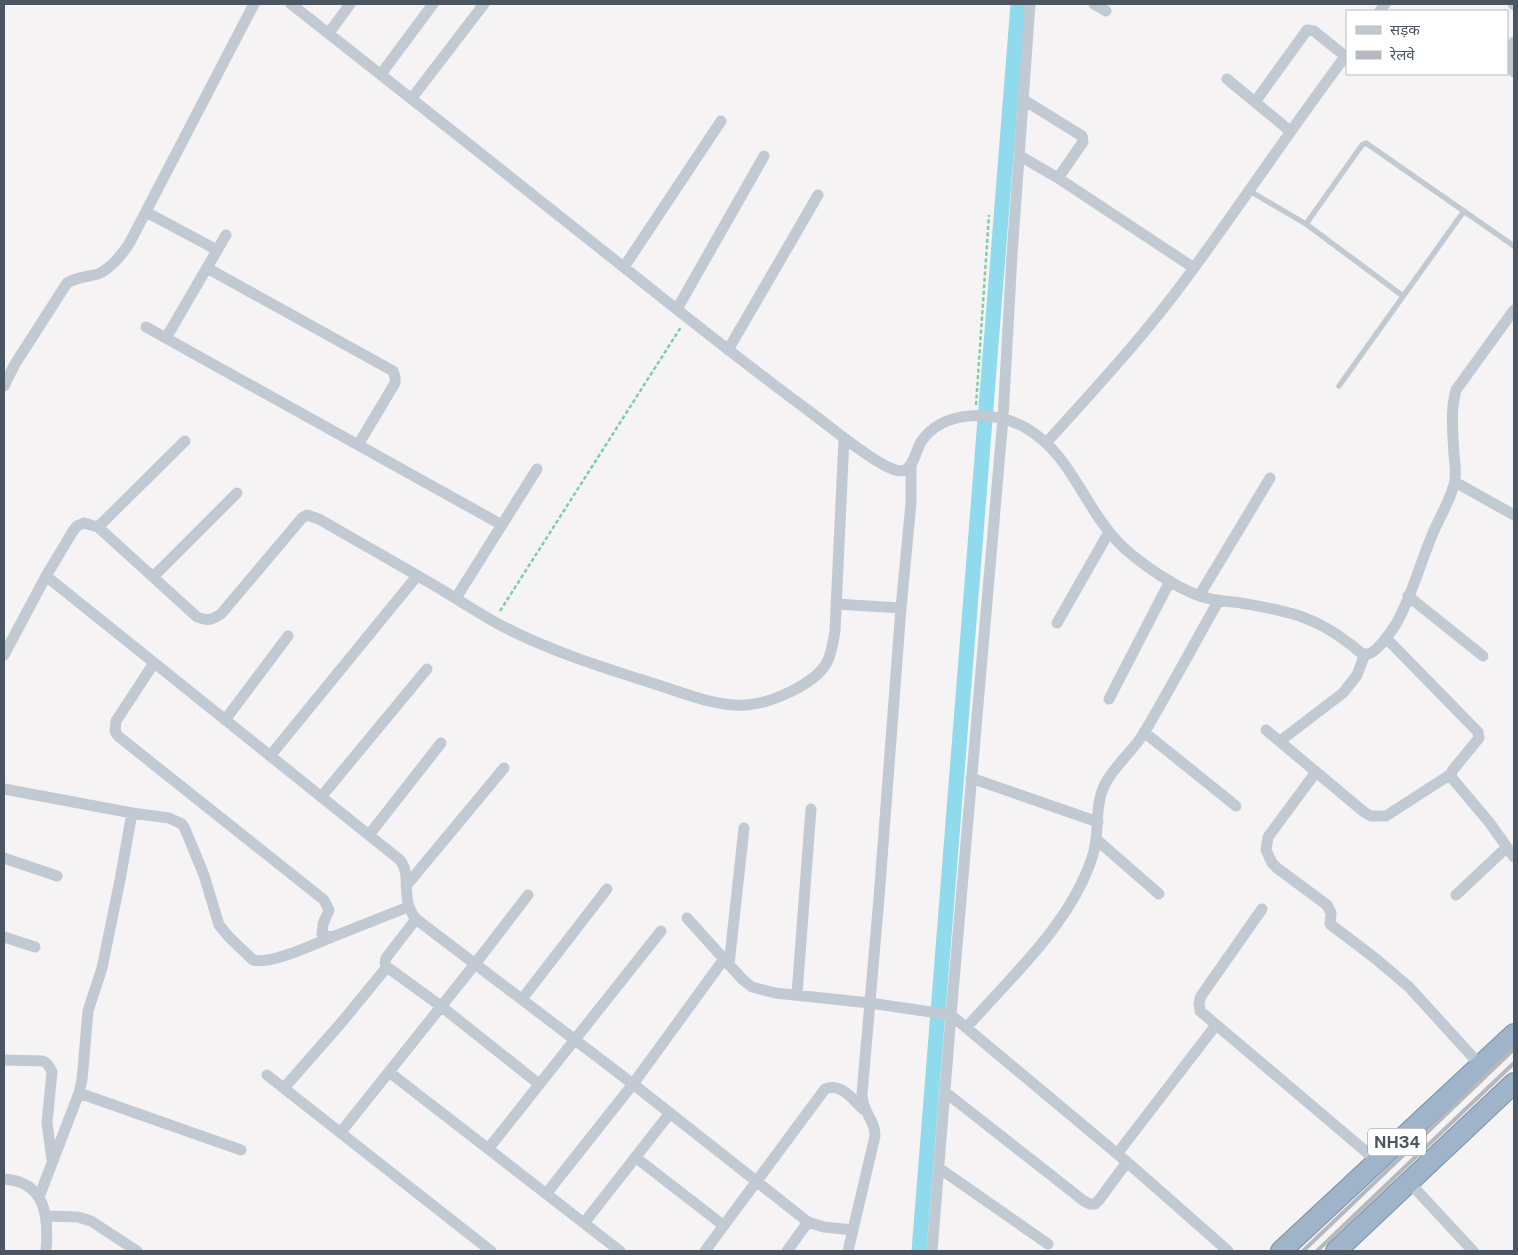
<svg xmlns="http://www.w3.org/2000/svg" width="1518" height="1255" font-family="'Public Sans','Noto Sans Devanagari',sans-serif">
<rect width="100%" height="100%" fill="#f5f3f3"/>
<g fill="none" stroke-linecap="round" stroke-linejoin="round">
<path stroke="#90daee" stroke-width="15" d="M 919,1251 L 1018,4"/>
<g stroke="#7690ad" stroke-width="22">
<path id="trunk" d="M 1281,1251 L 1514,1034
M 1336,1251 L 1514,1083"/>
</g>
<path stroke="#7ad0a6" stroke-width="2.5" stroke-dasharray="4 2.5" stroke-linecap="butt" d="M 976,405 L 989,215
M 500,611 L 681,327"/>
<path stroke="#c1cad2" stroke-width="5.5" d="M 1248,190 L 1306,224 L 1403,296
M 1306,224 L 1362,145 L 1366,143 L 1514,246
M 1339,386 L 1464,211"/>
<path stroke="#c1cad2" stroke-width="11" d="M 291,4 C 416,102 541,201 665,300 C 713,338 760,375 809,411 C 833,429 856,449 882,464 C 888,467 898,473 905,470 C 914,466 916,450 921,442 C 943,409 995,410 1026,428 C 1073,455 1085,512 1124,548 C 1143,565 1176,588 1200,596 C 1213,601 1228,601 1241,603 C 1263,607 1284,610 1305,618 C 1324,625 1338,635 1354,647 C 1358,651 1362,655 1368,654 C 1377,652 1391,632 1396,624 C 1412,596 1420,563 1433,533 C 1440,516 1452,498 1455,480 C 1456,472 1455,463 1454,455 C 1453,432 1450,412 1456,390 L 1514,310
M 1094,4 L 1106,11
M 1513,4 L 1514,5
M 1380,11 L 1385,4
M 329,33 L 350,4
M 1514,42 C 1508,53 1507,61 1514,72
M 381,74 L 433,4
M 1227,79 L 1290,131
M 412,98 L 484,4
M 1024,100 L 1082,136 L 1083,142 L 1058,178
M 1255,102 L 1307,30 L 1314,31 L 1345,56
M 1020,156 L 1058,178 L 1194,268
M 146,212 L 217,250
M 624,267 L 721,121
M 207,268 L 393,371 L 395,377 L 395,383 L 358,445
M 677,309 L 764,156
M 146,327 L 502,525
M 166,338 L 226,235
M 728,350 L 818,195
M 4,386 L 15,364 L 67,283 C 77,277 87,277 98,274 C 112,268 121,255 129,244 L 254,4
M 1046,443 C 1095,389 1145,335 1188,276 C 1242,203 1292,127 1347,54
M 1455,482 L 1514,515
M 98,527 L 185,441
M 46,576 L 400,860 C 413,877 399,898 416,919 L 633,1084 L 808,1222 L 824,1227 L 853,1230
M 153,577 L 237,493
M 1199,596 L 1270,478
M 1408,596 L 1483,656
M 456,598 L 537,469
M 836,604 L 901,608
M 1057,623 L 1109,532
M 1386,638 L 1478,732 L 1479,738 L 1452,771 L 1451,777 L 1489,822 L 1514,857
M 4,655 L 46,576 L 73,531 L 77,526 L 84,523 L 98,527 L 197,617 C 207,621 212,620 221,614 L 302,518 L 307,515 L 319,519 C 362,544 405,568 447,593 C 467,605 486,618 506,628 C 553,652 605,668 655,684 C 684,693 716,707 747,705 C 771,703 813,685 826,664 C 832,654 833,642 835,631 L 844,438
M 154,663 L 116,721 L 115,731 L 118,736 L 324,900 L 329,910 L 323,924 L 322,934 L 332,937 L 408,907
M 1109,699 L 1170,581
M 225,720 L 288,636
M 1266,730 L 1364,812 L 1371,816 L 1386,816 L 1451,774
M 1144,732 L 1236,806
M 1280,741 L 1343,693 L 1357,675 L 1365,654
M 270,756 L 417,576
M 1316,772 L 1268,837 L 1266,850 L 1272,863 L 1277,868 L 1327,905 L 1331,913 L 1330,924 L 1376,959 L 1409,987 L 1480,1065
M 971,778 L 1098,822
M 4,789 L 132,813 L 169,818 L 182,824 L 185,829 L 204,875 L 219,925 L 229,937 L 253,960 C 271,965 314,944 332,937
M 321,797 L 427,669
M 369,835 L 441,743
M 1097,840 L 1159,894
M 4,858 L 57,876
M 406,886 L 504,768
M 1456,895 L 1507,847
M 1262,909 L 1201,996 L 1199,1003 L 1200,1011 L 1377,1161
M 687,918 L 743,980 L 752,987 L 775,993 L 870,1003 L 951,1015 L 1127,1162 L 1228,1251
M 416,919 L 386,958 L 385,963 L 387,967 L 442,1007 L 539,1084
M 4,937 L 35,947
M 729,965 L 744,828
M 797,994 L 811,809
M 522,999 L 607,889
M 966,1028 C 1011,977 1070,924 1092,858 C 1101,834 1093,808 1105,784 C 1115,765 1133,751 1144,733 C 1170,689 1194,644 1219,600
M 4,1060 L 43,1061 C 48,1063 50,1067 52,1072 L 47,1123 L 52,1160
M 389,1072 L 620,1251
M 267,1075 L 491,1251
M 284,1088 L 341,1023 L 387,967
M 945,1092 L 1084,1201 L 1090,1204 L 1095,1204 L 1099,1200 L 1127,1162
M 79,1093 L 241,1150
M 341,1132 L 475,964 L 528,895
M 488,1149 L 661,931
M 1117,1154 L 1216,1025
M 635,1157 L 723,1225
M 939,1168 L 1048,1244
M 4,1179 C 46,1182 49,1217 46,1251
M 1409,1182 L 1473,1251
M 546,1194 L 633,1084 L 724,959
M 39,1197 L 79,1093 L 82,1080 L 88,1011 L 102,968 L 120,880 L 132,813
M 47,1216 L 78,1217 L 91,1221 L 137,1251
M 584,1223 L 670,1113
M 705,1251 L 825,1089 C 841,1082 853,1100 864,1110
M 787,1251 L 808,1222
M 848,1251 L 875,1136 C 875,1118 862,1113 862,1094 L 879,898 L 901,608 L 911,503 L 911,464
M 932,1251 L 951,1015 L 1003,418 L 1012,255 L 1030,4"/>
<use href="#trunk" stroke="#9fb4c9" stroke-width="20"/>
<path stroke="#b5b8bd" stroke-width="4" d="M 1303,1251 L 1514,1049
M 1317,1251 L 1514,1063"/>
</g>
<g text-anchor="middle" stroke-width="4" stroke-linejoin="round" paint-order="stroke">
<rect fill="#fff" stroke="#808990" stroke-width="1" x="1368" y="1128.5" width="58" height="27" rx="4"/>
<g font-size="16" font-weight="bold" fill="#4a5661">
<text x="1397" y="1148">NH34</text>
</g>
</g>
<rect width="1518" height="1255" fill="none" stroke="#4a5661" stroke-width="10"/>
<rect x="1346" y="10" width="162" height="65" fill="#ffffff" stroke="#b7bbc0"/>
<rect x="1356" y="26" width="25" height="8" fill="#c1cad2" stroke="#b7bbc0"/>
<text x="1390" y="35" font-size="15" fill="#4a5661">सड़क</text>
<rect x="1356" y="51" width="25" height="8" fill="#b5b8bd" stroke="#b7bbc0"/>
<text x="1390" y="60" font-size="15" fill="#4a5661">रेलवे</text>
</svg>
